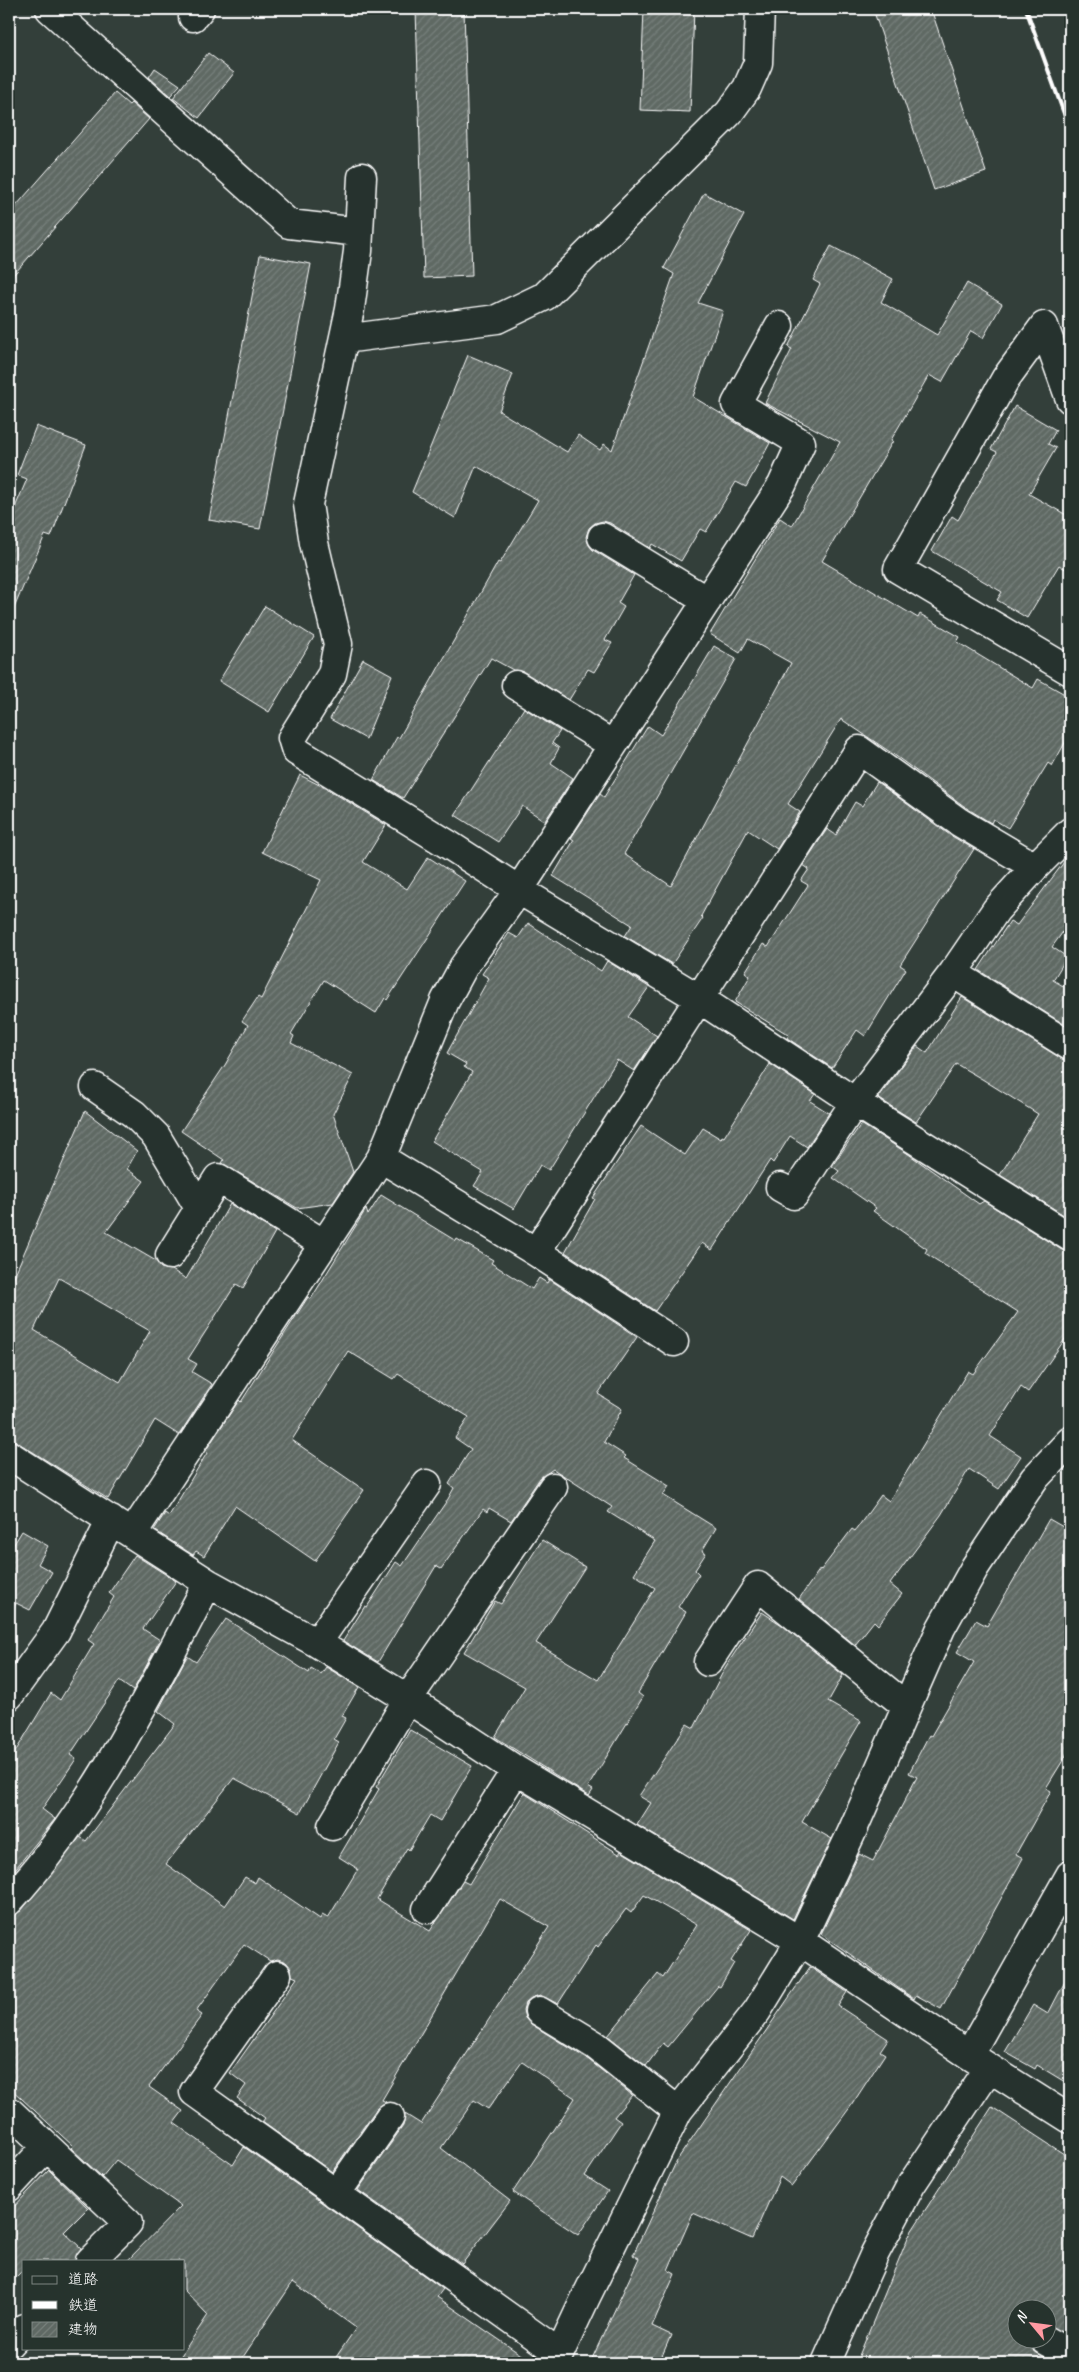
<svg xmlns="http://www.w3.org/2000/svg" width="1079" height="2372" font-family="Caveat,'Klee One',sans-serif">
<defs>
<pattern id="building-hatch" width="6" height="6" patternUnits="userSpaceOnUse" patternTransform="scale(1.25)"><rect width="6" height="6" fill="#5f6964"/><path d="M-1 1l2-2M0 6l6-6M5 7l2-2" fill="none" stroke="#77807b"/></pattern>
</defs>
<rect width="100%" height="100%" fill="#333f3a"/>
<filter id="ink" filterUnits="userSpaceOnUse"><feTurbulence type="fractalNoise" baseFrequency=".02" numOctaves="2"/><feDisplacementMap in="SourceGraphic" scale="10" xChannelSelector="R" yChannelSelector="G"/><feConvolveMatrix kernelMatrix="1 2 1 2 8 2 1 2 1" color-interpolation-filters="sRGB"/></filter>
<g filter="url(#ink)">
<path fill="url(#building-hatch)" stroke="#fff" fill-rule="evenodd" d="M 416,9 L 464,9 L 472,276 L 424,278 Z
M 644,9 L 694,9 L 690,112 L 640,110 Z
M 873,9 L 931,9 L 986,172 L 934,190 Z
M 208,53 L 234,73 L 199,118 L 173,98 Z
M 155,68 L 180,85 L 170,96 L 149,77 Z
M 115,93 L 129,105 L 131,103 L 149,119 L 9,280 L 9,214 Z
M 704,193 L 744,215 L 698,303 L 723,311 L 693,397 L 770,443 L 746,487 L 736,482 L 706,532 L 700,529 L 681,561 L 652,544 L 650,548 L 610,523 L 603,521 L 595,523 L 589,528 L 586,537 L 589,545 L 593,550 L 634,575 L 618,603 L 624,607 L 605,640 L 612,643 L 594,672 L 588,669 L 569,700 L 524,672 L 513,670 L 491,658 L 403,798 L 373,780 L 397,737 L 399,738 L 498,562 L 500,563 L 538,500 L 476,466 L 455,518 L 412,492 L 468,355 L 513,374 L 499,411 L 567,452 L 578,435 L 600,450 L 604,444 L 612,450 L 674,274 L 664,268 Z
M 831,246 L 893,279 L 881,302 L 937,335 L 967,283 L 1002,304 L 983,338 L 971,331 L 942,382 L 929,375 L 891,440 L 893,441 L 822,561 L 918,618 L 920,614 L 960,637 L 957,642 L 1033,688 L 1038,679 L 1070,697 L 1070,734 L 1052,766 L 1048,763 L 1008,828 L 993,819 L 991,823 L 968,809 L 893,754 L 841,719 L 788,804 L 800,812 L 777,849 L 748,830 L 701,916 L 703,918 L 672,964 L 625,936 L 632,925 L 553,876 L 574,840 L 571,838 L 600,794 L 604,797 L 648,726 L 661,735 L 714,646 L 736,659 L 624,854 L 671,886 L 791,663 L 748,639 L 740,653 L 710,634 L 780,518 L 792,526 L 840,442 L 765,403 L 792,349 L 788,347 L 820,284 L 813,280 Z
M 260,255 L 311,264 L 260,529 L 209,520 Z
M 1015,406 L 1056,430 L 1048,444 L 1056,448 L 1029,494 L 1070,517 L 1070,572 L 1059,565 L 1027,618 L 997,600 L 1002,592 L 932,551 L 952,516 L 958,520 L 997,452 L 991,449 Z
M 36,426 L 86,445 L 51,537 L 45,535 L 9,620 L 9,522 L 27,479 L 17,475 Z
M 265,606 L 314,637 L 269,712 L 219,681 Z
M 363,659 L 392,675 L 366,739 L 330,719 Z
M 524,708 L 560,731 L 552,743 L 559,748 L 551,763 L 573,778 L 545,821 L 522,806 L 498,842 L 455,815 Z
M 300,775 L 329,790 L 386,825 L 363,862 L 407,889 L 428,857 L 465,881 L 387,1000 L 385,998 L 376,1013 L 324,980 L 291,1034 L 294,1036 L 291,1043 L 353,1075 L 333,1114 L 353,1172 L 333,1203 L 297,1208 L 222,1163 L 224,1160 L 181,1131 L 225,1065 L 248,1025 L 242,1021 L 258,997 L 261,999 L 321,880 L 262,852 Z
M 877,782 L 950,835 L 974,849 L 900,965 L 906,969 L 865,1036 L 857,1030 L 832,1068 L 787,1038 L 789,1035 L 735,1002 L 750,976 L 745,972 L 763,944 L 768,947 L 808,885 L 801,881 L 809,869 L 803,865 L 827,829 L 836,835 L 855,802 L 862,806 Z
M 1070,854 L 1070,922 L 1052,947 L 1067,957 L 1053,980 L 1070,990 L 1070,1028 L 978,970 L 1010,921 L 1017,925 Z
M 528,923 L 601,971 L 607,961 L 649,987 L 628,1017 L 657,1036 L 634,1071 L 617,1060 L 549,1170 L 540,1165 L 514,1209 L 474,1186 L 483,1172 L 432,1141 L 472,1072 L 464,1067 L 466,1064 L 447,1053 L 489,978 L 482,974 L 509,933 L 518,938 Z
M 962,997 L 1062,1059 L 1070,1062 L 1070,1219 L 1000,1175 L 1038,1114 L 982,1079 L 956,1064 L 916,1122 L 878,1098 L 917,1046 L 927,1053 Z
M 770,1064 L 815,1094 L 810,1101 L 829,1113 L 807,1147 L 790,1136 L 773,1163 L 770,1160 L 712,1250 L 702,1243 L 655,1311 L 565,1252 L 595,1199 L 593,1198 L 641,1126 L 685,1155 L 703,1128 L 721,1139 L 722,1136 L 724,1137 Z
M 85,1111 L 137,1151 L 127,1169 L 144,1181 L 106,1232 L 156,1261 L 161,1268 L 172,1270 L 186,1279 L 230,1204 L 275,1232 L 243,1288 L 236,1284 L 188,1359 L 197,1364 L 192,1372 L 212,1384 L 179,1435 L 155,1420 L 108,1499 L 9,1437 L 9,1288 ZM 59,1278 L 150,1331 L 120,1382 L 34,1330 Z
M 861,1124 L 907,1153 L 979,1204 L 984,1201 L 1062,1250 L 1070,1252 L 1070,1332 L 1028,1392 L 1021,1387 L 990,1436 L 1021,1456 L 999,1489 L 969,1469 L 941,1515 L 890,1584 L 902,1594 L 878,1625 L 874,1621 L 855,1645 L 799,1599 L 820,1569 L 821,1570 L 852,1529 L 855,1531 L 881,1495 L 889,1501 L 968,1371 L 973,1374 L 1018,1312 L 925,1253 L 927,1249 L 873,1211 L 876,1208 L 833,1178 L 839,1171 L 832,1166 Z
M 381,1195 L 456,1241 L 457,1239 L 493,1260 L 491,1263 L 532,1289 L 539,1278 L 547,1283 L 549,1279 L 637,1337 L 598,1394 L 622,1409 L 604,1442 L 626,1456 L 624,1458 L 669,1486 L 663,1495 L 716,1528 L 702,1551 L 706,1553 L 695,1570 L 699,1574 L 678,1607 L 686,1612 L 638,1693 L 643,1697 L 588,1787 L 593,1790 L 589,1796 L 495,1737 L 525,1687 L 464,1652 L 495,1601 L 501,1604 L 542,1540 L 585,1567 L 536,1643 L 598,1680 L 655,1588 L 634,1574 L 655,1541 L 608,1512 L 612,1507 L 561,1474 L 553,1469 L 540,1478 L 511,1521 L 489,1508 L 487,1512 L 483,1509 L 441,1569 L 436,1566 L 378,1662 L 343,1641 L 365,1606 L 367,1607 L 396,1562 L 402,1566 L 448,1499 L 454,1488 L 449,1484 L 471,1449 L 455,1438 L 469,1417 L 398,1374 L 394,1379 L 348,1351 L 292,1440 L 364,1490 L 315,1561 L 235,1506 L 204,1556 L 196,1551 L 193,1555 L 154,1530 L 165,1513 L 169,1516 L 207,1453 L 206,1450 L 239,1400 L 241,1402 L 308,1297 L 311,1299 L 366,1209 L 368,1215 Z
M 1049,1519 L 1070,1531 L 1070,1749 L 1046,1788 L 1051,1791 L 1016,1854 L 1023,1858 L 941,2009 L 916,1995 L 914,1999 L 821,1934 L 859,1854 L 873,1861 L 917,1777 L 909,1773 L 929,1735 L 931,1736 L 974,1662 L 957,1652 L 976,1620 L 987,1626 Z
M 22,1531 L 48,1546 L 38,1564 L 52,1572 L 30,1610 L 16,1603 L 9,1617 L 9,1548 L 11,1549 Z
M 135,1555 L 176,1581 L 143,1629 L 160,1640 L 133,1691 L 119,1681 L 70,1755 L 76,1759 L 42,1809 L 55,1819 L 9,1877 L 9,1762 L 51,1693 L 60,1700 L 94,1644 L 88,1640 L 114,1597 L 109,1593 Z
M 762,1612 L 782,1625 L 843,1675 L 828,1702 L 861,1721 L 802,1822 L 832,1839 L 793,1919 L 637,1825 L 651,1803 L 639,1796 L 687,1724 L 694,1728 L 726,1666 Z
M 226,1619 L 309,1673 L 311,1668 L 321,1674 L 326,1667 L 359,1687 L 342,1716 L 346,1718 L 334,1739 L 339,1742 L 300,1813 L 234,1778 L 166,1864 L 225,1906 L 245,1877 L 255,1883 L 258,1877 L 320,1919 L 322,1915 L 328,1918 L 358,1869 L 339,1857 L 379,1789 L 376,1787 L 410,1730 L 472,1766 L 440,1821 L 430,1815 L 409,1850 L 407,1848 L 377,1899 L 430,1931 L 463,1881 L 469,1884 L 524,1793 L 619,1854 L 621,1851 L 751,1930 L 731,1961 L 734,1963 L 720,1987 L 718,1986 L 668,2047 L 663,2043 L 646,2066 L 608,2036 L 658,1974 L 663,1978 L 697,1925 L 644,1895 L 631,1913 L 626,1909 L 598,1947 L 596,1945 L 558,2004 L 540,1995 L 531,1998 L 525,2003 L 523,2010 L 525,2018 L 531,2024 L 589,2060 L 632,2095 L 614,2117 L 621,2122 L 585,2176 L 608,2191 L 578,2235 L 513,2192 L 575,2098 L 522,2062 L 488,2109 L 474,2100 L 441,2148 L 510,2201 L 462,2264 L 358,2190 L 403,2126 L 405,2114 L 421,2124 L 549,1927 L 500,1899 L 382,2100 L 386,2102 L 377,2108 L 332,2172 L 262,2122 L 265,2118 L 237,2098 L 246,2085 L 230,2073 L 297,1978 L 292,1976 L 291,1968 L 286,1962 L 278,1959 L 270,1961 L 244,1944 L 196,2011 L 202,2015 L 149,2087 L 183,2111 L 174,2123 L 233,2165 L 244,2147 L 443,2289 L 437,2297 L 533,2363 L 332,2363 L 356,2328 L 293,2282 L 239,2363 L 176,2363 L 208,2315 L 184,2290 L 184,2261 L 127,2261 L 181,2206 L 116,2160 L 102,2177 L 71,2148 L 73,2146 L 9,2087 L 9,1916 L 21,1911 L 80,1837 L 86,1841 L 175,1724 L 158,1711 L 187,1656 L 196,1662 Z
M 810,1967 L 847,1992 L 838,2006 L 888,2039 L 880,2051 L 885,2054 L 851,2106 L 792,2186 L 780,2177 L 752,2239 L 693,2213 L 668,2270 L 675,2274 L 652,2326 L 671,2335 L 659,2363 L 590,2363 L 639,2258 L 633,2255 L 677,2160 Z
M 1070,1972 L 1070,2085 L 1037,2065 L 1035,2069 L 1005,2052 L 1033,2005 L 1048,2014 Z
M 992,2107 L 1070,2158 L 1070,2336 L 1046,2325 L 1046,2310 L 1016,2310 L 1016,2340 L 1029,2340 L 1031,2348 L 1037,2353 L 1055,2363 L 856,2363 L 909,2235 Z
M 49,2170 L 88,2208 L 64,2232 L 81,2248 L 75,2261 L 24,2261 L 24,2269 L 9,2284 L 9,2212 Z"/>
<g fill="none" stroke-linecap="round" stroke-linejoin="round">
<g stroke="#fff" stroke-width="31">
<path id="street" d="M 50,9 L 289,224 L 359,232
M 193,17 L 200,9
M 362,177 L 358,251 L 350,309 L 308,504 L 314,543 L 338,644 L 332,674 L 292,738 L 296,751 L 449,845 L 519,890 L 700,999 L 855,1102 L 1070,1237
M 1044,326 L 1006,378 L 898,569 L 1070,671
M 1044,326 L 1070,399
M 344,339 L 497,319 L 545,296 L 729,113 L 747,88 L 758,63 L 760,9
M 602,537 L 707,601
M 516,685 L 613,745
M 953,973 L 1070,1046
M 95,1087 L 134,1114 L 156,1136 L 199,1208
M 381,1158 L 536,1252 L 674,1342
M 780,1187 L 794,1195 L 855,1102 L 953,973 L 996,910 L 1035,867
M 536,1252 L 859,750 L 959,822 L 1035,867 L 1070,832
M 170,1255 L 218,1178 L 324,1244
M 9,1455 L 208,1583 L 317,1643 L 408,1699 L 516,1770 L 800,1941 L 969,2055 L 1070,2119
M 132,1534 L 381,1158 L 445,1001 L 464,966 L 519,890 L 782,485 L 801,443 L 736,404 L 779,326
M 317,1643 L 427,1484
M 708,1662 L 758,1586 L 906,1706
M 9,1696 L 56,1631 L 111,1520
M 332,1826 L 408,1699 L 553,1487
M 9,1901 C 94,1809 150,1692 208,1583
M 427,1909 L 516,1770
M 277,1975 L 194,2092 L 559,2353
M 539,2011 L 595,2045 L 678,2111
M 969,2055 L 1070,1875
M 9,2111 L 128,2223 L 90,2261
M 9,2187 L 46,2147
M 336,2194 L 390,2117
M 1045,2340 L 1070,2354
M 9,2344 L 24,2328
M 555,2363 L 586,2297 L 678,2111 L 757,2011 L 800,1941 L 851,1834 L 941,1628 L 975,1567 L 1034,1479 L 1070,1441
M 826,2363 L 875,2253 L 911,2185 L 989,2068"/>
</g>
<use href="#street" stroke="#26332d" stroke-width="28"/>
<path stroke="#fff" stroke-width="4" d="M 1026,9 L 1070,130"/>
</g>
</g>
<rect width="1079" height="2372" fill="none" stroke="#26332d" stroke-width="30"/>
<rect x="15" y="15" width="1049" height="2342" fill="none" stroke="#fff" stroke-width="2" filter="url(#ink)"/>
<rect x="22" y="2260" width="162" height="90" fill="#26332d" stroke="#7d8581"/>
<rect x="32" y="2276" width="25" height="8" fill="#26332d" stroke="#7d8581"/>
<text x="68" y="2284" font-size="15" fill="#ffffff">道路</text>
<rect x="32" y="2301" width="25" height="8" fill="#ffffff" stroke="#7d8581"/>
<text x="68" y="2310" font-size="15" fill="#ffffff">鉄道</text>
<rect x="32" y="2322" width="25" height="15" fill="url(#building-hatch)" stroke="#7d8581"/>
<text x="68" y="2334" font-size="15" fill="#ffffff">建物</text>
<g transform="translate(1032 2324) rotate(299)"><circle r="24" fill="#26332d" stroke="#7d8581"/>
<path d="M0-4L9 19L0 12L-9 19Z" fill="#ff9aa2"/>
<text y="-8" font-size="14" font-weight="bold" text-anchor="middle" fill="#ffffff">N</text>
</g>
</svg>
